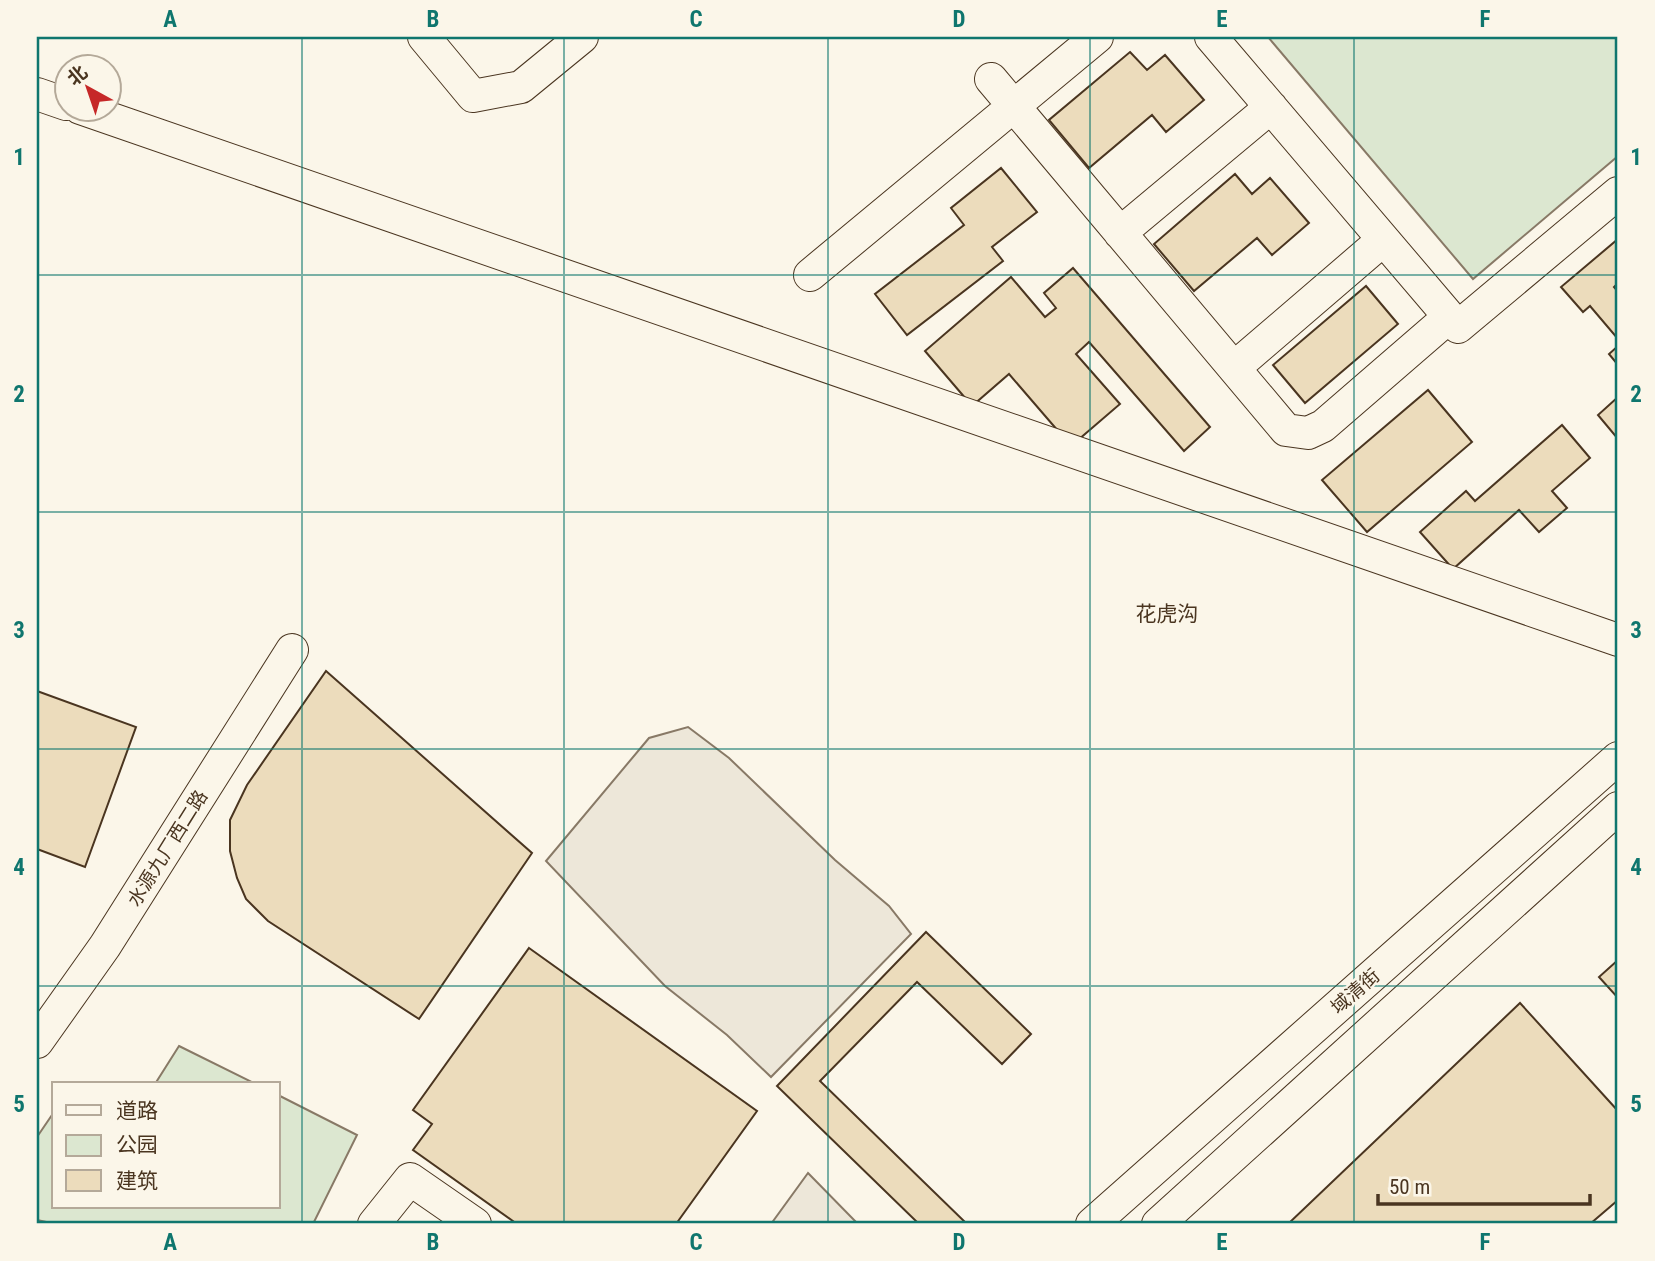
<svg xmlns="http://www.w3.org/2000/svg" width="1655" height="1261" font-family="'Roboto Condensed','Noto Sans SC',sans-serif">
<rect width="100%" height="100%" fill="#fbf6e9"/>
<path fill="#dce7d0" stroke="#887966" stroke-width="2" d="M 1268,37 L 1618,37 L 1618,156 L 1473,279 Z
M 179,1046 L 256,1084 L 155,1084 Z
M 278,1095 L 357,1135 L 313,1224 L 56,1224 L 37,1220 L 37,1137 L 54,1112 L 54,1207 L 278,1207 Z"/>
<path fill="#ede7d9" stroke="#887966" stroke-width="2" d="M 688,727 L 729,758 L 835,860 L 889,906 L 911,934 L 771,1077 L 727,1035 L 665,986 L 546,861 L 649,738 Z
M 808,1173 L 858,1224 L 771,1224 Z"/>
<path fill="#ecdcbc" stroke="#4a3520" stroke-width="2" d="M 1130,52 L 1147,70 L 1165,55 L 1204,100 L 1166,132 L 1152,115 L 1089,168 L 1049,120 Z
M 1001,168 L 1037,212 L 992,247 L 1003,261 L 907,335 L 875,294 L 964,225 L 951,208 Z
M 1235,174 L 1252,194 L 1270,178 L 1309,223 L 1272,255 L 1257,238 L 1194,291 L 1154,244 Z
M 1618,239 L 1618,283 L 1614,287 L 1618,292 L 1618,339 L 1590,306 L 1583,312 L 1561,287 Z
M 1073,268 L 1210,427 L 1184,451 L 1089,342 L 1076,354 L 1120,404 L 1071,446 L 1009,374 L 972,406 L 925,351 L 1011,277 L 1045,317 L 1056,308 L 1044,293 Z
M 1366,286 L 1398,324 L 1305,403 L 1273,365 Z
M 1618,346 L 1618,365 L 1609,354 Z
M 1428,390 L 1472,442 L 1367,532 L 1322,480 Z
M 1618,397 L 1618,439 L 1598,415 Z
M 1562,425 L 1590,458 L 1552,491 L 1567,508 L 1539,532 L 1519,510 L 1453,569 L 1420,532 L 1466,491 L 1475,501 Z
M 326,671 L 532,853 L 419,1019 L 268,921 L 246,899 L 237,878 L 230,851 L 230,820 L 247,785 Z
M 37,691 L 136,727 L 85,867 L 37,849 Z
M 926,932 L 1031,1034 L 1002,1064 L 917,982 L 820,1081 L 967,1224 L 919,1224 L 777,1086 Z
M 529,948 L 757,1111 L 676,1224 L 517,1224 L 413,1150 L 432,1124 L 413,1110 Z
M 1618,960 L 1618,998 L 1599,977 Z
M 1520,1003 L 1618,1111 L 1618,1200 L 1590,1224 L 1288,1224 Z"/>
<g fill="none" stroke-linecap="round" stroke-linejoin="round">
<g stroke="#4a3520" stroke-width="34">
<path id="minor" d="M 424,37 L 473,96 L 521,87 L 582,37
M 1211,37 L 1458,327 L 1618,193
M 991,79 L 1286,430 L 1308,433 L 1323,426 L 1449,317
M 37,94 L 66,104
M 80,108 L 1618,640
M 1120,233 L 1271,107
M 810,275 L 1097,37
M 1234,368 L 1383,240
M 37,1042 L 105,946 L 292,650
M 374,1224 L 410,1179 L 475,1224
M 1092,1224 L 1618,758
M 1158,1224 L 1618,808"/>
</g>
<use href="#minor" stroke="#fbf6e9" stroke-width="32"/>
</g>
<path fill="none" stroke="#0f766e" stroke-width="2" stroke-opacity="0.55" d="M 302,37 L 302,1224M 564,37 L 564,1224M 828,37 L 828,1224M 1090,37 L 1090,1224M 1354,37 L 1354,1224M 37,275 L 1618,275M 37,512 L 1618,512M 37,749 L 1618,749M 37,986 L 1618,986"/>
<g text-anchor="middle" stroke-width="5" stroke-linejoin="round" paint-order="stroke">
<g font-size="19" fill="#4a3520" stroke="#fbf6e9">
<text transform="translate(167 848) rotate(-58)" y="7">水源九厂西二路</text>
<text transform="translate(1355 991) rotate(-41)" y="7">域清街</text>
</g>
<g font-size="21" fill="#4a3520" stroke="#fbf6e9">
<text x="1167" y="621">花虎沟</text>
</g>
</g>
<rect width="1655" height="1261" fill="none" stroke="#fbf6e9" stroke-width="77"/>
<rect x="52" y="1082" width="228" height="126" fill="#fbf6e9" stroke="#b4a999" stroke-width="2"/>
<rect x="66" y="1105" width="35" height="10" fill="#fbf6e9" stroke="#b4a999" stroke-width="2"/>
<text x="116" y="1118" font-size="21" fill="#4a3520">道路</text>
<rect x="66" y="1135" width="35" height="21" fill="#dce7d0" stroke="#b4a999" stroke-width="2"/>
<text x="116" y="1152" font-size="21" fill="#4a3520">公园</text>
<rect x="66" y="1170" width="35" height="21" fill="#ecdcbc" stroke="#b4a999" stroke-width="2"/>
<text x="116" y="1188" font-size="21" fill="#4a3520">建筑</text>
<g transform="translate(88 88) rotate(320)"><circle r="33" fill="#fbf6e9" stroke="#b4a999" stroke-width="2"/>
<path d="M0-5L12 26L0 18L-12 26Z" fill="#c62828"/>
<text y="-10" font-size="19" font-weight="bold" text-anchor="middle" fill="#4a3520">北</text>
</g>
<path d="M1378 1194v10h212v-10" fill="none" stroke="#4a3520" stroke-width="3.5"/>
<text x="1389" y="1194" font-size="21" fill="#4a3520" stroke="#fbf6e9" stroke-width="5" paint-order="stroke">50 m</text>
<rect x="38" y="38" width="1578" height="1184" fill="none" stroke="#0f766e" stroke-width="2.5"/>
<g font-size="23" text-anchor="middle" font-weight="bold" fill="#0f766e">
<text x="170" y="27">A</text>
<text x="433" y="27">B</text>
<text x="696" y="27">C</text>
<text x="959" y="27">D</text>
<text x="1222" y="27">E</text>
<text x="1485" y="27">F</text>
<text x="19" y="165">1</text>
<text x="1636" y="165">1</text>
<text x="19" y="402">2</text>
<text x="1636" y="402">2</text>
<text x="19" y="638">3</text>
<text x="1636" y="638">3</text>
<text x="19" y="875">4</text>
<text x="1636" y="875">4</text>
<text x="19" y="1112">5</text>
<text x="1636" y="1112">5</text>
<text x="170" y="1250">A</text>
<text x="433" y="1250">B</text>
<text x="696" y="1250">C</text>
<text x="959" y="1250">D</text>
<text x="1222" y="1250">E</text>
<text x="1485" y="1250">F</text>
</g>
</svg>
